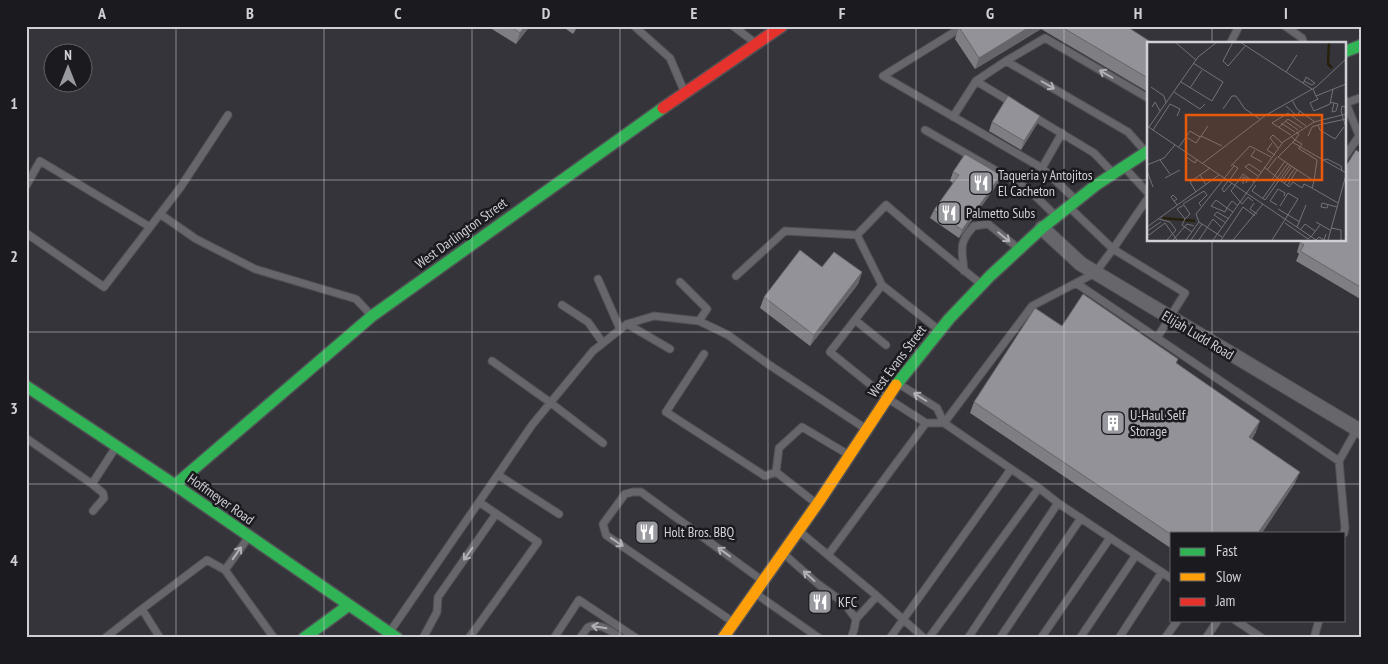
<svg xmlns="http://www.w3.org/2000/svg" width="1388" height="664" font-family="'PT Sans Narrow',sans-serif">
<rect width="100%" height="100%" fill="#34343a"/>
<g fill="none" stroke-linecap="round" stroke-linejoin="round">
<g stroke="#505055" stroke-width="9">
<path id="lane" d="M 634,26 L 670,58 L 685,93
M 733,26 L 754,42
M 964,26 L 883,76 L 1042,168 L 1076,200
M 1285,26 L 1302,38 L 1304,44
M 1230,44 L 1239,26
M 1006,61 L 1128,132 L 1145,151
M 976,81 L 1014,104
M 1345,100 L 1346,103 L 1362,97
M 1344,104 L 1346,103 L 1362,143
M 1031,115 L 1094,153 L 1112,172
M 953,117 L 976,81 L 1006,61 L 1045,38 L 1148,98
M 925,130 L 1028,189 L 1056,216
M 1344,158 L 1359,136
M 1124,167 L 1148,193
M 1042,168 L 1062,133
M 26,186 L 40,161 L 150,227
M 1069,207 L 1113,249 L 1148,198
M 160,214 L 196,239 L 255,269 L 356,299 L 371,315
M 26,233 L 104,287 L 180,188 L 228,115
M 964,271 C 962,249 958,243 974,226 L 988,224 L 1018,248
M 736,276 L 785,231 L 857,235
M 598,279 L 620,329
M 680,282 L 707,309 L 699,321
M 1076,283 L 1339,461 L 1345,528 L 1344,533
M 882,285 L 830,352 L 887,398 L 926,423 L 944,423 L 937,408 L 899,384
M 562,305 L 588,322 L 603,343
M 855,320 L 886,345
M 627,324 L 670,349
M 939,330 L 882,285 L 857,235 L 886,205 L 922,236 L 981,284
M 1157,338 L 1185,293 L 1113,249 L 1095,273 L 1032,306 L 944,423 L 1039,488 L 1058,503 L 1172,579
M 704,354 L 666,412 L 765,476 L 776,472
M 492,361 L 551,403 L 603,443
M 26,438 L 92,484 L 116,447
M 1339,461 L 1357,429
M 498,475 L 559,514
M 92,484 L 103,493 L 104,498 L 93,511
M 817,504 L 776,472 L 779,448 L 802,427 L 849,455
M 799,531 L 877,596 L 924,638
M 784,554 L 818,584 L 844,603 L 856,619 L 854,630 L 851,638
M 828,555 L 926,423
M 225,570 L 248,538
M 755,593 L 819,638
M 856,619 L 877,596
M 1235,620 L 1262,638
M 733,622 L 606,535 L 603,524 L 625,494 L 633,492 L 641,492 L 763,581
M 389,633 L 532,425 L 593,351 L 627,324 L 654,316 L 699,321 L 728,335 L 768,364 L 866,429
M 105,638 L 142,609
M 160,638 L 142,609 L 207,560 L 225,570 L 274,638
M 423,638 L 437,612 L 438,597 L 496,514
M 469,638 L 538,542 L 479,502
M 554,638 L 579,600 L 636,638
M 580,638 L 588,627 C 602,623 609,630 621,638
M 890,638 L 1011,469
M 929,638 L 1039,488
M 968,638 L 1058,503
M 1000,638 L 1081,518
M 1041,638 L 1110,538
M 1080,638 L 1136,555
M 1119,638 L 1162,572
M 1165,638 L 1178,620
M 1206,638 L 1218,620
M 1314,638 L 1319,620"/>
</g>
<g stroke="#505055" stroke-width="16">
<path id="street" d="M 1042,228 L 1081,264 L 1362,432"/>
</g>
<g stroke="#505055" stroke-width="14">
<path id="fast" d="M 1344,52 L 1362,45
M 896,385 L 949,319 L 990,276 L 1042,228 L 1096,185 L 1148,151
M 26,386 L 175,485 L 397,638
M 175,485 L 372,316 L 663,108
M 304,638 L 349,605"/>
</g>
<g stroke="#505055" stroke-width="14">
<path id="slow" d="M 723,638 L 820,500 L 896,385"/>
</g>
<g stroke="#505055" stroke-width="14">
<path id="jam" d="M 663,108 L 782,26"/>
</g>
<use href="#lane" stroke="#67676b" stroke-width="7"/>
<use href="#street" stroke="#67676b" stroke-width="14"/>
<use href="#fast" stroke="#30b455" stroke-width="11"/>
<use href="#slow" stroke="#ff9f0a" stroke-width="11"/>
<use href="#jam" stroke="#e5322d" stroke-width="11"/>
</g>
<path fill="#7e7e83" d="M 487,26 L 530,26 L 516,44 Z
M 562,26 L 578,26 L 573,34 Z
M 961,26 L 1126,26 L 1148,44 L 1148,92 L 1041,29 L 975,69 L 955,39 L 959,27 Z
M 1040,116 L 1037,124 L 1021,150 L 989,131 L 992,122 Z
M 1362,154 L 1362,300 L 1296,261 L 1299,254 L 1297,252 L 1300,242 Z
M 953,172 L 1001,175 L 998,183 L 959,238 L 930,218 L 934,210 L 953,183 L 950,181 Z
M 822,267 L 862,272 L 858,284 L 810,346 L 760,308 L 764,297 Z
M 1062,326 L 1177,363 L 1256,432 L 1252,439 L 1295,483 L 1262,533 L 1172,533 L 1172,549 L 970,413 L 974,402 Z"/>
<path fill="#66666a" d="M 525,26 L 530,26 L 516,44 L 520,33 Z
M 576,26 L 578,26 L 573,34 Z
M 1031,26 L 1042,26 L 1041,29 L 975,69 L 979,58 Z
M 1040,116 L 1037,124 L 1021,150 L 1024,141 Z
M 1001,175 L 998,183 L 959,238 L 962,230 Z
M 862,272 L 858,284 L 810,346 L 814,335 Z
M 1260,421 L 1256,432 L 1245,448 L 1249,437 Z
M 1300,472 L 1295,483 L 1262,533 L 1258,533 Z"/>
<path fill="#929298" stroke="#66666a" d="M 510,26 L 525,26 L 520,33 Z
M 961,26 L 1031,26 L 979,58 L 959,27 Z
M 1060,26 L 1126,26 L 1154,44 L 1148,44 L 1148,78 Z
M 1008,96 L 1040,116 L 1024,141 L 992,122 Z
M 1356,150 L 1362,154 L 1362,288 L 1300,251 L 1304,245 L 1300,242 L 1302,240 L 1344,240 L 1344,169 Z
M 965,154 L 1001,175 L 962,230 L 934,210 L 959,175 L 953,172 Z
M 800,250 L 822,267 L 834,252 L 862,272 L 814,335 L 764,297 Z
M 1083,294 L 1178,359 L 1176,363 L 1260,421 L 1249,437 L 1300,472 L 1258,533 L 1172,533 L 1172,535 L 974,402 L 1035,308 L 1062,326 Z"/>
<defs><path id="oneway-shaft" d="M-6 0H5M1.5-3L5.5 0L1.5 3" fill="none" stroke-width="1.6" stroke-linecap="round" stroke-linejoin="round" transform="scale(1.25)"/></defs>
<g stroke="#b0b0b7">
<use href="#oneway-shaft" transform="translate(1106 74) rotate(-150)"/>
<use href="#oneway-shaft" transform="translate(1048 85) rotate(30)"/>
<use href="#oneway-shaft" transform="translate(1004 237) rotate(39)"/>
<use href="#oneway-shaft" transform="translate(920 397) rotate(-148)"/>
<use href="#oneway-shaft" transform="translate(617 542) rotate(34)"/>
<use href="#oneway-shaft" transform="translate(724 552) rotate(-144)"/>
<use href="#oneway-shaft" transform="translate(237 553) rotate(-55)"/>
<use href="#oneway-shaft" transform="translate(468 554) rotate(125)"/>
<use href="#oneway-shaft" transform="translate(809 576) rotate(-138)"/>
<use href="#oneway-shaft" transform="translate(599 627) rotate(-170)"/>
</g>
<path fill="none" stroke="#d0d0d7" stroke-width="1" stroke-opacity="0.55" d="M 176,26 L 176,638M 324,26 L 324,638M 472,26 L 472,638M 620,26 L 620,638M 768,26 L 768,638M 916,26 L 916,638M 1064,26 L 1064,638M 1212,26 L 1212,44M 26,180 L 1148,180M 1344,180 L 1362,180M 1212,240 L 1212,533M 26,332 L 1362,332M 26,484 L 1362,484M 1212,620 L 1212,638"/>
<defs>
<g id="restaurant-square" transform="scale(1.25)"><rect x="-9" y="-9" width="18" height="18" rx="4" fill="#9999a0" stroke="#1a1a1f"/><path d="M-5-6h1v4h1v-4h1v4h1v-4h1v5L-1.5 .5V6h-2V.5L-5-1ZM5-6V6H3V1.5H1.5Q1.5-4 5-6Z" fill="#fff"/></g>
<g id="building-square" transform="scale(1.25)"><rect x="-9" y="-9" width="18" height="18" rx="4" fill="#9999a0" stroke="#1a1a1f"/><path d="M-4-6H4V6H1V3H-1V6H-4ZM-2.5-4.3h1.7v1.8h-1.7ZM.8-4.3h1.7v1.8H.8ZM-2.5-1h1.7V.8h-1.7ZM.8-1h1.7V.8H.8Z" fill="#fff"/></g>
</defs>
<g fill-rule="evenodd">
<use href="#restaurant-square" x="981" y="183"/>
<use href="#restaurant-square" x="949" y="213"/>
<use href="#building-square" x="1113" y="423"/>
<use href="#restaurant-square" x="647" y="532"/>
<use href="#restaurant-square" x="820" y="602"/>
</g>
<g text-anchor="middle" stroke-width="5" stroke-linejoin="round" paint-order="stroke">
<g font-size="14" fill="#d0d0d7" stroke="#1a1a1f" text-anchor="start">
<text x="998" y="180">Taqueria y Antojitos<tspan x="998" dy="16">El Cacheton</tspan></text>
<text x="966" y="218">Palmetto Subs</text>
<text x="1130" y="420">U-Haul Self<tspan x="1130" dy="16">Storage</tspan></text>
<text x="664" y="537">Holt Bros. BBQ</text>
<text x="838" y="607">KFC</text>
</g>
<g font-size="14" fill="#d0d0d7" stroke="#1a1a1f">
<text transform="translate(461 233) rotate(-36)" y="5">West Darlington Street</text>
<text transform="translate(1198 335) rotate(31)" y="5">Elijah Ludd Road</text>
<text transform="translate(897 361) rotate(-53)" y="5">West Evans Street</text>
<text transform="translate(221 499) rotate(35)" y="5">Hoffmeyer Road</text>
</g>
</g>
<g transform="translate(1147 42)">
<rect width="199" height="199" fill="#34343a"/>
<path fill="none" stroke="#27210b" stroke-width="2.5" d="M 182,0 L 181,22 L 185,26M 16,176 L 48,179"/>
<path fill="none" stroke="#727279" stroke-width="1" d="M 28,0 L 49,18M 86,0 L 76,19 L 81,24 L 99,3M 93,0 L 165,47M 139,30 L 150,13M 34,40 L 65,59 L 76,40 L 46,21M 156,41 L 159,36 L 159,35 L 168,41 L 165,43 L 157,39M 4,45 L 17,54 L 19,61M 43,46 L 55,28M 166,47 L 169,54 L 199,42M 27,50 L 53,67 L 58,62M 169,54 L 171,57 L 163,61 L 167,69 L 183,62 L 186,47M 145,58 L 150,67 L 168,80M 183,60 L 191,62 L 189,69 L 185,70 L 187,61M 139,64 L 150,74 L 153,69M 5,65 L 8,60 L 13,69M 199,65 L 195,64 L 194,69 L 199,86M 76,67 L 85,54 L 89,54 L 98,67 L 113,77M 138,79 L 151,88M 134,81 L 148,90M 171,83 L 199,77M 0,84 L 169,198M 2,85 L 51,15 L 70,0M 132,85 L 141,77 L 155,86M 6,88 L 23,62 L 33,67 L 30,74M 144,93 L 125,81 L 141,71 L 159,84M 54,94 L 75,104M 144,94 L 148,98 L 152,92 L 149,90M 161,94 L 165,85 L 171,83 L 173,88 L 188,97 L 197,85M 39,95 L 43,89 L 53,95M 145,100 L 199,131M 125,101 L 120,108 L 128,113M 32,105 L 39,95 L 49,101 L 61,84M 131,106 L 123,96 L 126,93 L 135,101M 151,106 L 170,118 L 167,139M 152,106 L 155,102 L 148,98 L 131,115 L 167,139 L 165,146 L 191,161M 108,108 L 104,114 L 115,120M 38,114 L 48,121 L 50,117M 13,118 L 23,132M 176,118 L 180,117 L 194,124 L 195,129M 56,121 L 119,73 L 169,45 L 199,17M 0,123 L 17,116 L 28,103M 84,124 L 103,104 L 124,115M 117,125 L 142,145 L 146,140 L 155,146 L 157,142 L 165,146M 120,128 L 130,115M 0,129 L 6,145M 111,134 L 98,125 L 102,122 L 114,130M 18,136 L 33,128M 81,139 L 75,147 L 77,150 L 85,141M 82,139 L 91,126 L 86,123M 124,139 L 138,119M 134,140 L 145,124M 96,142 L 96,135 L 101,137 L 99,141M 137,142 L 148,126M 59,143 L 53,133 L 63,126M 109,143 L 105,149 L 118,158 L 143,123M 140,144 L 150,128M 49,150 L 43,140 L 53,133M 116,156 L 141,121M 69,158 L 80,166 L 78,170 L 64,164 ZM 27,159 L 30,157 L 26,153 L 24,155 L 30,163M 106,159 L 101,155 L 95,162 L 84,149 L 96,132 L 107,140M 107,161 L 103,167 L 110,172M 36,162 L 57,149 L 60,153 L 52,161 L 54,164M 130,163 L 123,159 L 131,147 L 138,151 L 137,154M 181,163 L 180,166 L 174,165 L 175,161 L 190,165M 131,167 L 153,180M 86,170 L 80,166 L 85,159 L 90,163M 12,177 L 23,180 L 29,188 L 20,198M 38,177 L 43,172 L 37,163 L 30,167 L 38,177 L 35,183 L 45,190M 169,180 L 183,188M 79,181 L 67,173 L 70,170 L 82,177M 138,181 L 161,197 L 164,194M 0,185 L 72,133M 150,185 L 159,163M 184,186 L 194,188 L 194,198M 154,187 L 158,182 L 168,189M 0,189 L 14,180M 0,191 L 2,193 L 18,181 L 30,198M 75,195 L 52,180 L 49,172 L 87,124M 164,195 L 173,183M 26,198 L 40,182 L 47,184M 39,198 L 52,180M 44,198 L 55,182M 52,198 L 66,177 L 75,186M 66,198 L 136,100 L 167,80 L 199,72M 74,198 L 96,165 L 108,174M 86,198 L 116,162M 125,198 L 151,157 L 141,151 L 133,164M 169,198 L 172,195 L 177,198 L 179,192M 181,198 L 199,133"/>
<path fill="#e8590c" fill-opacity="0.15" stroke="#e8590c" stroke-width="2.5" d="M 39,73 L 175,73 L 175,138 L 39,138 Z"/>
<rect width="199" height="199" fill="none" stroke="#d0d0d7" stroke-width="2.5"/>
</g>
<rect width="1388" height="664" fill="none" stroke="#1a1a1f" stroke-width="55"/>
<rect x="1170" y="532" width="175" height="90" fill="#1a1a1f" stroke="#636369"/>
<rect x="1180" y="548" width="25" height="8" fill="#30b455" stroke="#636369"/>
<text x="1216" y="556" font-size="15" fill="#d0d0d7">Fast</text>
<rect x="1180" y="573" width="25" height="8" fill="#ff9f0a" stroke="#636369"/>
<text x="1216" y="582" font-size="15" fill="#d0d0d7">Slow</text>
<rect x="1180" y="598" width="25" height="8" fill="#e5322d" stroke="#636369"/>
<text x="1216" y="606" font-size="15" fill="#d0d0d7">Jam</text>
<g transform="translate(68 68)"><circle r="24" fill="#1a1a1f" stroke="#636369"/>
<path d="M0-4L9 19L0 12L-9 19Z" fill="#9999a0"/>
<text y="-8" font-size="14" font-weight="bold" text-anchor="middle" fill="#d0d0d7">N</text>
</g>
<rect x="28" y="28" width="1332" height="608" fill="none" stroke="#d0d0d7" stroke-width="2"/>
<g font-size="16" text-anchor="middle" font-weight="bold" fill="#d0d0d7">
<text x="102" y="19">A</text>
<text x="250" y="19">B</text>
<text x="398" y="19">C</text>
<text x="546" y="19">D</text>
<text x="694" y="19">E</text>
<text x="842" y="19">F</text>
<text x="990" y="19">G</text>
<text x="1138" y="19">H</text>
<text x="1286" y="19">I</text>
<text x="14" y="109">1</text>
<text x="14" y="262">2</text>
<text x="14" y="414">3</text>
<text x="14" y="566">4</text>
</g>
</svg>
